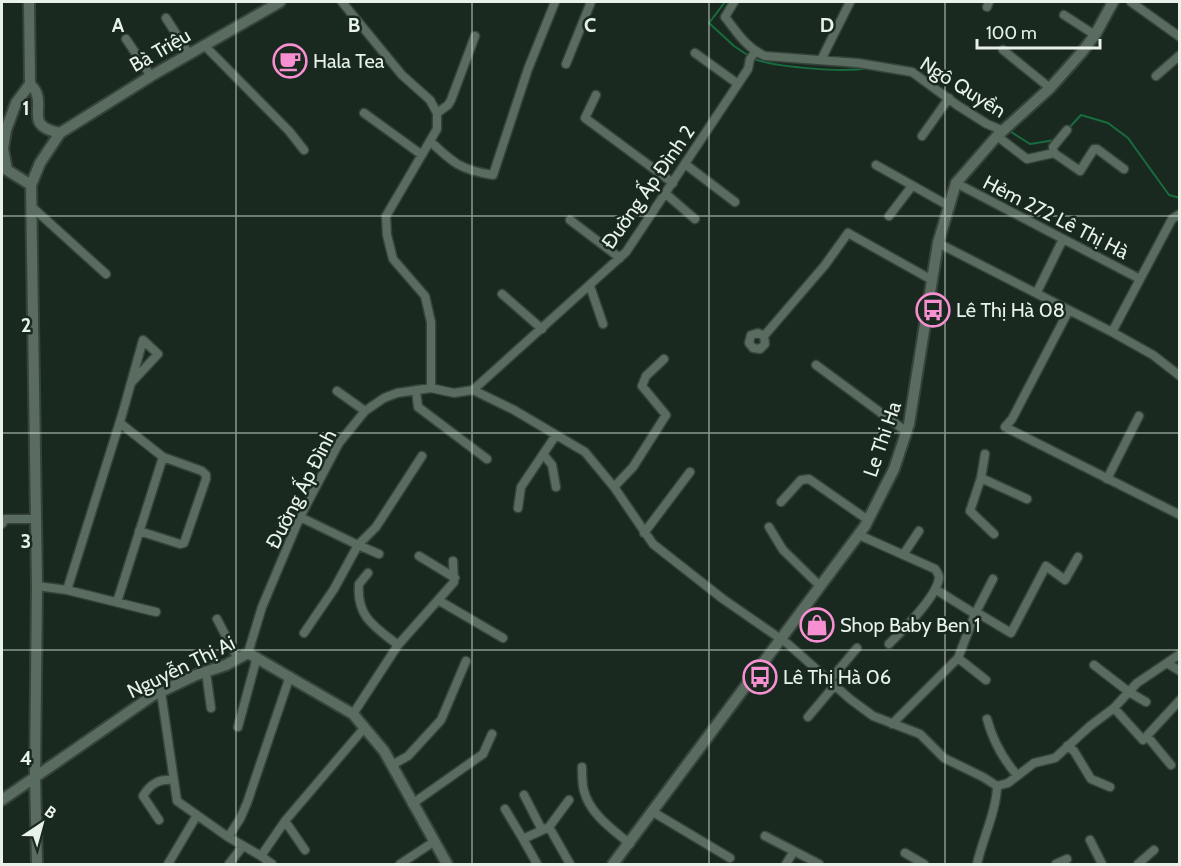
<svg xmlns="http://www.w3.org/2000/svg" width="1181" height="866" font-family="Cabin,sans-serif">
<rect width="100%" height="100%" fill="#1a291f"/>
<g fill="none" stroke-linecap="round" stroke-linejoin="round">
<path stroke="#186d3e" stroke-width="2" d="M 725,2 L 709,23 L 734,46 L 749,56
M 754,59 C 775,67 845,73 867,68
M 884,63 L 907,67
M 918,71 L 940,88
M 1068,129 L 1081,115 L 1108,123 L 1128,138 L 1169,195 L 1180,198
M 1008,130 L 1030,144 L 1055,140"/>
<g stroke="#36433a" stroke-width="11">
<path id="minor" d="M 342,2 L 402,75 L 430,100 L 437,113 L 437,129 L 386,216 L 387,235 L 393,259 L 425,296 L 431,322 L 431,388
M 734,2 L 725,17 C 737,32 746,48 765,56 L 858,63 L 912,72 L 957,105 L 987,124 L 1004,131
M 1131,2 L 1180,37
M 987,7 L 989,2
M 1064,15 L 1095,35
M 166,18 L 189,54
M 126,39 L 151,76
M 204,45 L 289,131 L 304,150
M 1003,50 L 1050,88
M 695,53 L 738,84
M 821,60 L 850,2
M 566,64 L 591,2
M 1156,76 L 1180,55
M 596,95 L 585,118 L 673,183
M 364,113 L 422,155
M 437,113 L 448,105 L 451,100 L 475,36
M 922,136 L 949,98
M 997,136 L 1027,159 L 1054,153 L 1080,171 L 1094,149 L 1097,149 L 1124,169
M 430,141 C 453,163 461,170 493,175 L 528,69 L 555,2
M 1054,153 L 1053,147 L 1067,130
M 685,164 L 735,202
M 876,165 L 949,206
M 956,183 L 1140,279
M 666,194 L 695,219
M 32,207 L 106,274
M 889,216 L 912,186
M 570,220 L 620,258
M 938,243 L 1112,332 L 1153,355 L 1180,376
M 590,286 L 603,324
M 1037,292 L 1063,239
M 502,294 L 542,329
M 1069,310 L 1012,419 L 1005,427 L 1180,515
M 1112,332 L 1172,219 L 1180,214
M 764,336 L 758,333 L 751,335 L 749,343 L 753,348 L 760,349 L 765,344 L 764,336 L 825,265 L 848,233 L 932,280
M 816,365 L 907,432
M 416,390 L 418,407 L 487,459
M 473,390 L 626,252 L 748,69 L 750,59 L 755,52
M 337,391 L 365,411
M 120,423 L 163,457 L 202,471 L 206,475 L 206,479 L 184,543 L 180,544 L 139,531
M 543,454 L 552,465 L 556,487
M 985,454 L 981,478 L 1027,499
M 981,478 L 970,511 L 994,534
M 1107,479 L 1139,416
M 614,487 L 633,467 L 666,415 L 642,386 L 646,376 L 664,359
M 781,502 L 801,480 L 809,479 L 868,520
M 518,508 L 521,487 L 556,435
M 300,517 L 358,545 L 334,589 L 304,633
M 2,524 L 5,519 L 36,519
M 769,527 L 783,550 L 820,586
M 644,533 L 690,472
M 859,535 L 935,569 C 937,572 939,574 939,578 C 937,597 902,631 889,644
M 379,554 L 358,545 L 376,527 L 422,456
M 903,555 L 919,531
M 419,556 L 455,578
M 368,573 L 359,584 C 356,617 375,627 398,645
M 993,579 L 975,614 L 981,615 L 1011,633 L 1046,566 L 1065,580 L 1078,557
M 37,586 L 67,590 L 156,612
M 67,590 L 122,415 L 143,340 L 158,354 L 131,383
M 438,600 L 503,638
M 117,602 L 163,457
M 217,619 L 238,659
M 248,653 L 262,607 L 300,517 L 339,443 L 365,411 L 384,398 L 397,393 L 431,388 L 454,393 L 473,390 L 514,410 L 585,452 L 614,487 L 653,544 L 723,599 L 788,644 L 850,699 L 873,716 L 920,734 L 944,758 L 983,777 L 997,786 C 997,809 982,841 977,864
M 958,658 L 986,680
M 1167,663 L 1180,671
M 1094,665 L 1129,692 L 1146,702
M 206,672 L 211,708
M 830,680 L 857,648
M 161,692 L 177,801 L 228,837 L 261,856
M 1114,708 L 1143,740 L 1180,700
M 353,714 L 398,645 L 454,582 L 453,561
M 808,717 L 835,685
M 987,719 C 993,741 1002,758 1017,775
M 892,724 L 958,658 L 975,614 L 935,589
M 238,727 L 257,657
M 1147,736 L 1171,765
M 1067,746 L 1074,751 L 1091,779 L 1110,787
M 392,765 L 408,756 L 441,720 L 466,661
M 582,767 C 582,775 582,784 584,791 C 590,814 612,829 630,844
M 997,786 L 1008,783 L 1034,763 L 1055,758 L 1090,726 L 1114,708 L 1137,683 L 1180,654
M 524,795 L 542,830
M 569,800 L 549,827 L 570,864
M 412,804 L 483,754 L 492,734
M 505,809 L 523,839
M 653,812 L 730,858
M 159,820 L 143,796 C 151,783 159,779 174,780
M 285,821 L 305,850
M 765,836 L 819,864
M 228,837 L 240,819 L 247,803 L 290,676
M 1090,840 L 1102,864
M 905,853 L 924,864
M 168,864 L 197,815
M 229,864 L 243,846
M 272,864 L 261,856 L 285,821 L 365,727
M 400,864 L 435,841
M 537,864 L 523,839 L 549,827
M 786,864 L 794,851
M 1056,864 L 1067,859
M 1138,864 L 1154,850"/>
</g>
<g stroke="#36433a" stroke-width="14">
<path id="tertiary" d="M 29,2 L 30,84
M 30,84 L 16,103 L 6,130 L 3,149 L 7,170 L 31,185
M 30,84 C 32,87 35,89 36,92 C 44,110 25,126 60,133
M 2,800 L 152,696 L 196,675 L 226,665 L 248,653 L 353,714 L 384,751 L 447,864
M 37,864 L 35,776 L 37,586 L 31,185 L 40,163 L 60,133 L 151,76 L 280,2
M 613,864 L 865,526 L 894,469 L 909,424 L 938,243 L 956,183 L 997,136 L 1050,88 L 1082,52 L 1095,35 L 1113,2"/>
</g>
<use href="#minor" stroke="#5a6b5f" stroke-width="8"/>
<use href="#tertiary" stroke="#5a6b5f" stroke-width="10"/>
</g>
<path fill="none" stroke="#e8f2ea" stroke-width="1.5" stroke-opacity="0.55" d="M 236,2 L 236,864M 472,2 L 472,864M 709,2 L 709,864M 945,2 L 945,864M 2,216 L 1180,216M 2,433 L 1180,433M 2,650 L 1180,650"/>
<defs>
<g id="cafe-ring" transform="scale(1.725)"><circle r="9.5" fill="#1a291f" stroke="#f690d0" stroke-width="1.5"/><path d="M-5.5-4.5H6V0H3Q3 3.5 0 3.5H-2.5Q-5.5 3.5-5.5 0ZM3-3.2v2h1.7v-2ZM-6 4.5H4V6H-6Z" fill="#f690d0"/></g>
<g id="bus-ring" transform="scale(1.725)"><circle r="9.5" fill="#1a291f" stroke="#f690d0" stroke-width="1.5"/><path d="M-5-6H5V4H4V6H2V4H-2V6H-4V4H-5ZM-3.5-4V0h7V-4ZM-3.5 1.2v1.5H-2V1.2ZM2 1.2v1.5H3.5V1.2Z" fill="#f690d0"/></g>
<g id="shop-ring" transform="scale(1.725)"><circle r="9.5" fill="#1a291f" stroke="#f690d0" stroke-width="1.5"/><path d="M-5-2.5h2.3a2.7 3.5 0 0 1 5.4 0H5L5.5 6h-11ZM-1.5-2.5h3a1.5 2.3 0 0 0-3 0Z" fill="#f690d0"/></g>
</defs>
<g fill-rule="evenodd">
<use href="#cafe-ring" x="290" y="61"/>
<use href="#bus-ring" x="933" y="310"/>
<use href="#shop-ring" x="817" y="625"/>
<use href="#bus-ring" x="760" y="677"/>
</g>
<g text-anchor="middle" stroke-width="5" stroke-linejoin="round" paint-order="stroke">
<g font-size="20" fill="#e8f2ea" stroke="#1a291f">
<text transform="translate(160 50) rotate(-30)" y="7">Bà Triệu</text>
<text transform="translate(963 87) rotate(32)" y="7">Ngô Quyền</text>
<text transform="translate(648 187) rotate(-55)" y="7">Đường Ấp Đình 2</text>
<text transform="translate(1056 217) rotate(27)" y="7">Hẻm 272 Lê Thị Hà</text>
<text transform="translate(882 439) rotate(-71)" y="7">Le Thi Ha</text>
<text transform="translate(301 489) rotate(-63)" y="7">Đường Ấp Đình</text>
<text transform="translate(181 667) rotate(-26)" y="7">Nguyễn Thị Ai</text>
</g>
<g font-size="20" fill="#e8f2ea" stroke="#1a291f" text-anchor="start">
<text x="313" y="68">Hala Tea</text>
<text x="956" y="317">Lê Thị Hà 08</text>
<text x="840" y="632">Shop Baby Ben 1</text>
<text x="783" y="684">Lê Thị Hà 06</text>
</g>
</g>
<g font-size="20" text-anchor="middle" font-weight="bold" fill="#e8f2ea" stroke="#1a291f" stroke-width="5" stroke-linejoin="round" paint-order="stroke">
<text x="118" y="32">A</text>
<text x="354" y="32">B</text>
<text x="590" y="32">C</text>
<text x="827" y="32">D</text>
<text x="26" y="115">1</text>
<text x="26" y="332">2</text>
<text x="26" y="548">3</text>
<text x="26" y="765">4</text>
</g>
<rect width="1181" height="866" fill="none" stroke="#e8f2ea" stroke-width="6"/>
<g transform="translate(42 824) rotate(36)" stroke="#1a291f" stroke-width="4.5" paint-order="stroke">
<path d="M0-4.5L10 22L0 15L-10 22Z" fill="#e8f2ea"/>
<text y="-9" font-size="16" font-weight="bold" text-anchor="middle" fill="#e8f2ea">B</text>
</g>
<path d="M977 39v9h123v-9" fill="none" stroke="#e8f2ea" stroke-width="3"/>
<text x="986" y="39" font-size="18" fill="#e8f2ea" stroke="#1a291f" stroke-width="4.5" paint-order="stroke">100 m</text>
</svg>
